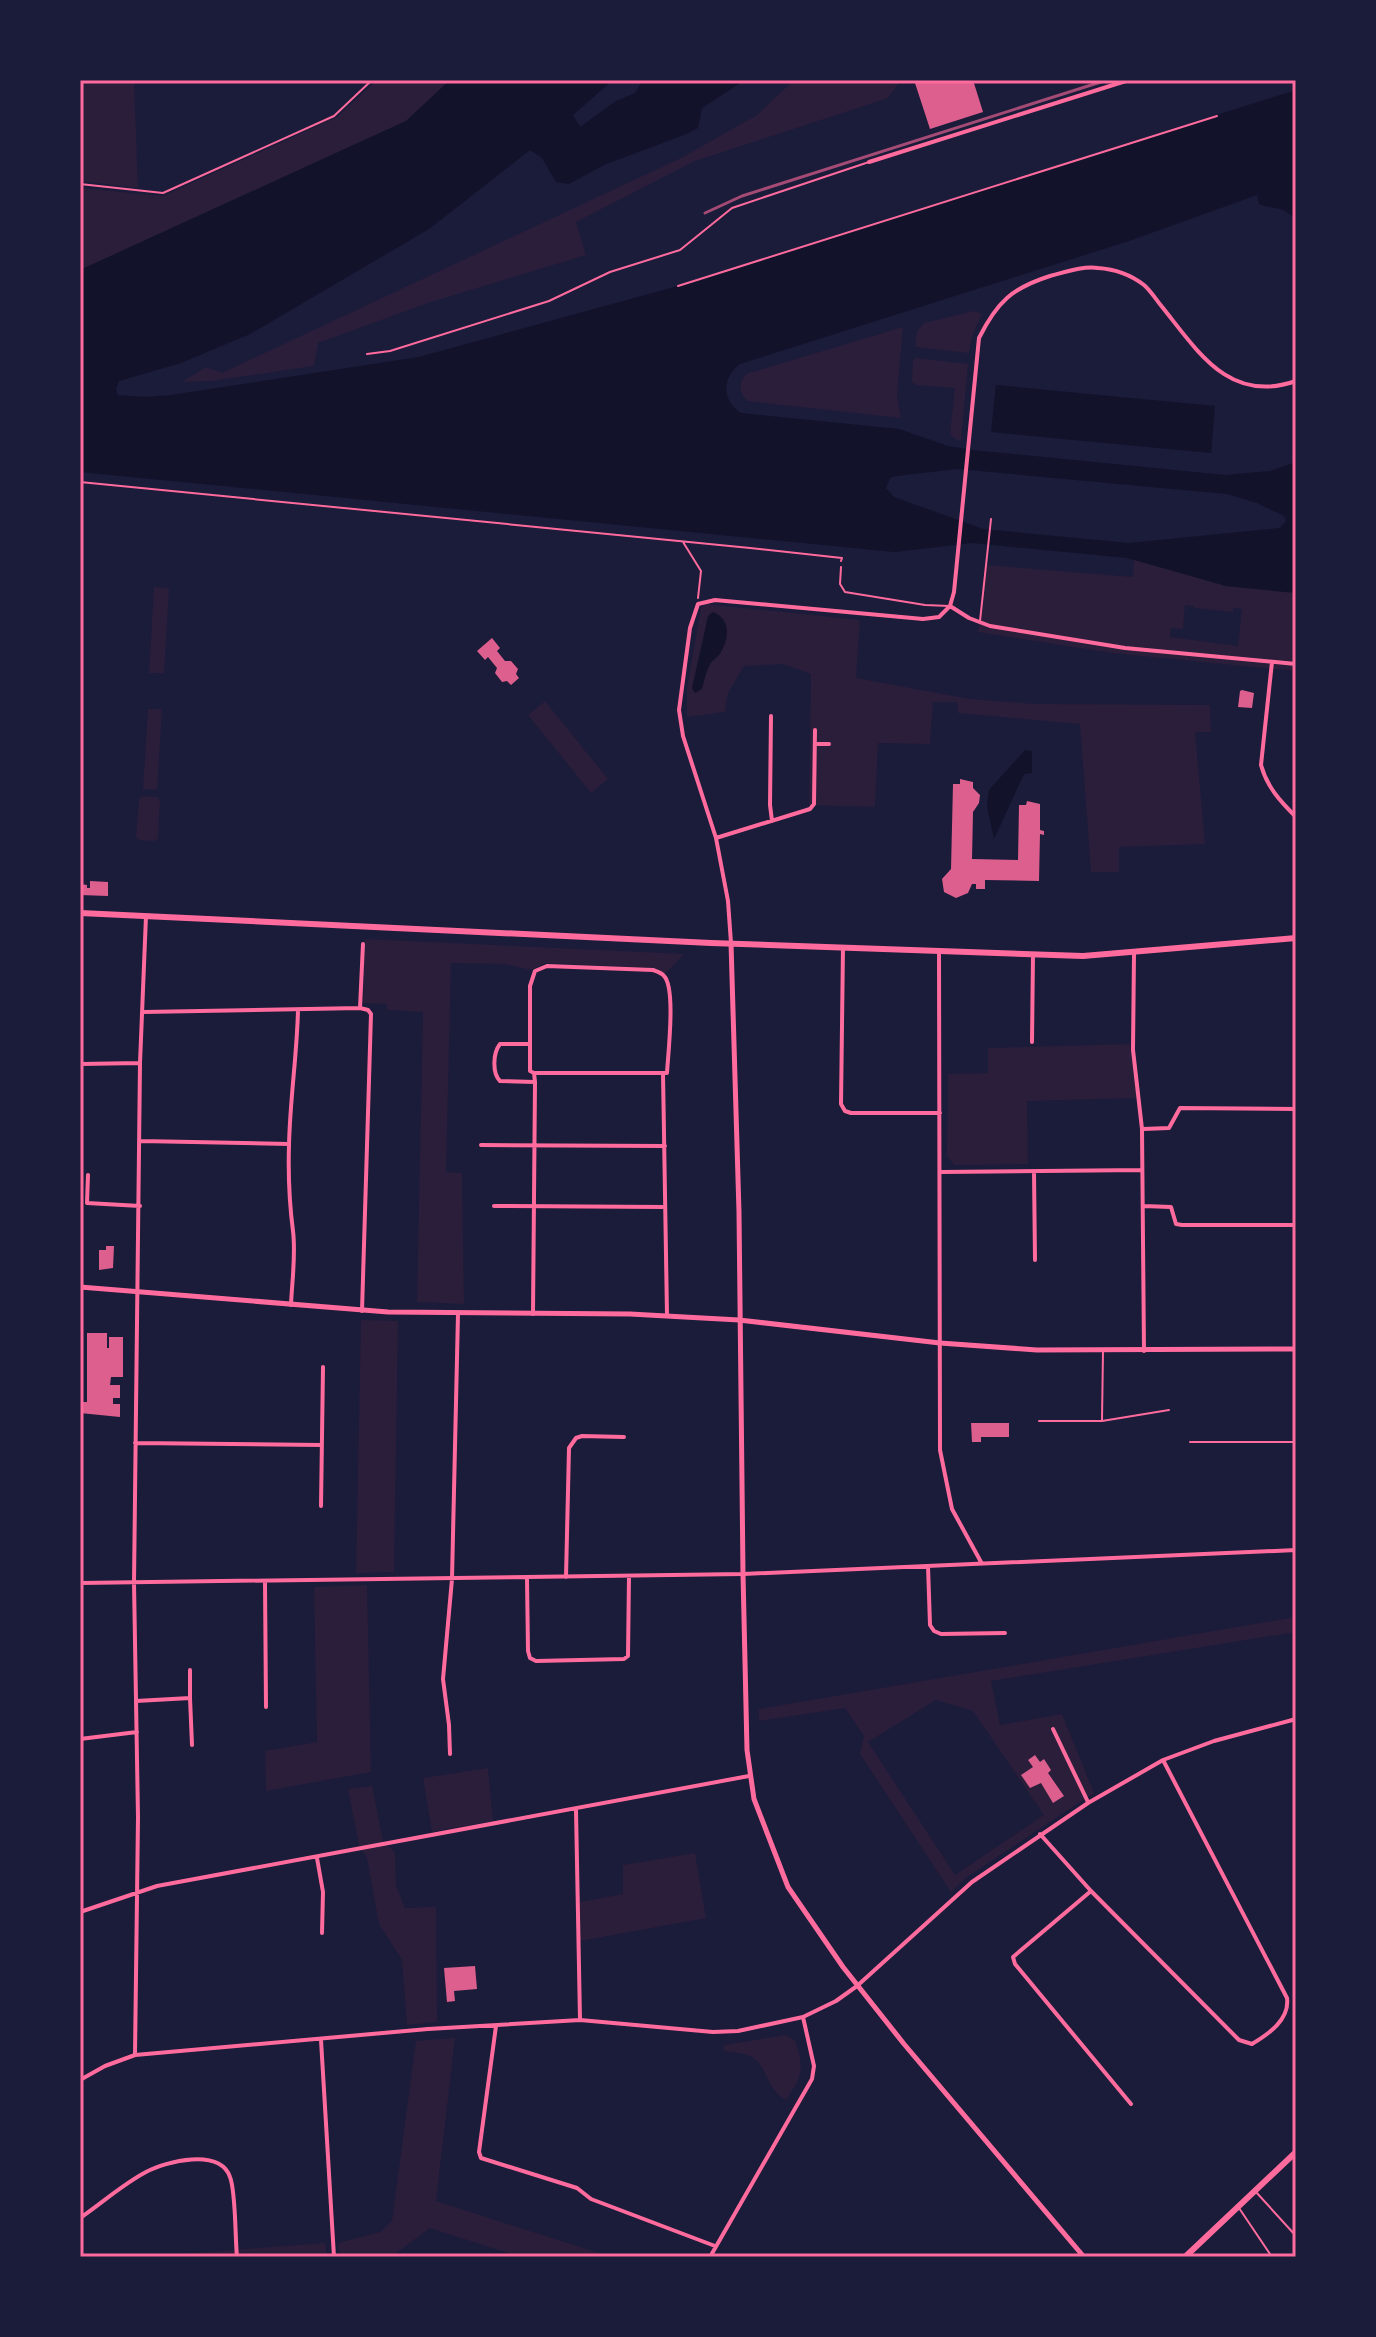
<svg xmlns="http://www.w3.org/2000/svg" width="1376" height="2337" font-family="'Archivo Narrow',sans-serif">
<rect width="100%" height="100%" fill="#1b1b3a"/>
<path fill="#2a1e3b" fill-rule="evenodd" d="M 80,80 L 134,80 L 138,188 L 80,181 Z
M 377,80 L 450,80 L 406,121 L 80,270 L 80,188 L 163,196 L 337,117 Z
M 794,80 L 901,80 L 888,98 L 695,161 L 576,222 L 586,255 L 428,303 L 318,343 L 314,366 L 211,381 L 182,382 L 206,367 L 222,373 L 681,158 L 757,115 Z
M 973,311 L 982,314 L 972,336 L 969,353 L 915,347 L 917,331 L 924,323 Z
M 903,327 L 897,395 L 901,418 L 747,401 C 739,392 738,383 746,374 Z
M 915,358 L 968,364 L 961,441 L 955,439 L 950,434 L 955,388 L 917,385 L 912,382 L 913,361 Z
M 1134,558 L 1226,586 L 1296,593 L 1296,671 L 1112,653 L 978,632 L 987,565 L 1133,577 ZM 1185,605 L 1193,606 L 1194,608 L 1233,612 L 1233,608 L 1242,609 L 1238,646 L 1170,637 L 1171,628 L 1183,629 Z
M 154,587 L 169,588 L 164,673 L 149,673 Z
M 706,604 L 860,620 L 856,678 L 970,699 L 1034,704 L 1210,705 L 1211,732 L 1195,732 L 1205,844 L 1119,847 L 1119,872 L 1091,872 L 1080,724 L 958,713 L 957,702 L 933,702 L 930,744 L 878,743 L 875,807 L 809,805 L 811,674 L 783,664 L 744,666 L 728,693 L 725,712 L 687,717 L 687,688 L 701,608 Z
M 545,701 L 608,779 L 591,793 L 528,715 Z
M 148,709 L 162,709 L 157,790 L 143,789 Z
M 142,796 L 157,797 L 160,800 L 158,838 L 155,841 L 139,840 L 136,837 L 139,799 Z
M 365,939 L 684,954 L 665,974 L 651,968 L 545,963 L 531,970 L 505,964 L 451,963 L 446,1172 L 462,1173 L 464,1304 L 417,1302 L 423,1012 L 387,1010 L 387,1004 L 363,1003 Z
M 1130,1044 L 1137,1098 L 1027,1101 L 1028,1164 L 954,1165 L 947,1156 L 948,1074 L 988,1073 L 988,1048 Z
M 361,1320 L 398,1321 L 394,1572 L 356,1573 Z
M 367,1585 L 371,1772 L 266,1791 L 265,1751 L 317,1742 L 314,1587 Z
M 1296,1617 L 1296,1632 L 991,1681 L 1000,1725 L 1062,1714 L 1094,1793 L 967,1877 L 951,1892 L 860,1754 L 864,1736 L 845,1708 L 759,1721 L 759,1709 ZM 936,1700 L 973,1711 L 1044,1815 L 955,1875 L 868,1742 Z
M 488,1768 L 493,1821 L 432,1832 L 423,1778 Z
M 372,1786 L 383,1841 L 395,1852 L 396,1886 L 405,1908 L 436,1907 L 437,2022 L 407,2025 L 402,1960 L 379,1924 L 367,1858 L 359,1845 L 348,1789 Z
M 695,1853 L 706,1918 L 580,1941 L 580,1902 L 623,1894 L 623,1865 Z
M 786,2035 L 795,2041 C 805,2069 802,2076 786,2100 C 766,2091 769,2066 750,2056 C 742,2053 732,2052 724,2051 L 724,2045 Z
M 455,2038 L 436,2201 L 611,2257 L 520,2257 L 430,2228 L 391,2257 L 340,2257 L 338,2243 L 380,2232 L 392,2221 L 416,2041 Z
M 325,2243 L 327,2257 L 139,2257 Z"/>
<path fill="#12122b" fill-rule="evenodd" d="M 450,80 L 613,80 L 573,115 L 580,127 L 616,101 L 635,93 L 643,80 L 745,80 L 702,108 L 698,128 L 684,135 L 604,165 L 569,184 L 556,182 L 542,158 L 530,150 L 429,229 L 250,334 L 181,363 L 119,381 L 116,389 L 118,395 L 144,397 L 171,395 L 419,357 L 678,286 L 1296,90 L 1296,219 C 1277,203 1275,211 1259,204 L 1257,195 L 1129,241 L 740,364 C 721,378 722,401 741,413 L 899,429 L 948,446 L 972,450 L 1225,475 L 1270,471 L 1296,462 L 1296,593 L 1226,586 L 1127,558 L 973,543 L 894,552 L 80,472 L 80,270 L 406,121 ZM 958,469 L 1227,494 L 1257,503 L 1284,516 L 1286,521 L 1280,528 L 1129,543 L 983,529 L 894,497 L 886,488 L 890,478 L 896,476 Z
M 996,385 L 1215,406 L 1211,453 L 991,432 Z
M 713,612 C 732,619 729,641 719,655 C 715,660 713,659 710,664 C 706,672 704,681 702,689 L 695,693 L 692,688 L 708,616 Z
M 1025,750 L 1032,751 L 1032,773 L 1024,774 L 994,839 L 987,806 L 989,790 Z"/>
<path fill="#dd5f8e" d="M 914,80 L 973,80 L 983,112 L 930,129 Z
M 492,638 L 500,648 L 497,651 L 505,661 L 511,661 L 518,669 L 516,674 L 519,678 L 511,685 L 507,681 L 502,682 L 495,673 L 497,668 L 488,657 L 485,660 L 477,651 Z
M 1242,690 L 1254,693 L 1252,708 L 1238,707 L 1240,691 Z
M 960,779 L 973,782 L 973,788 L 980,795 L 979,803 L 973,812 L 972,859 L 1018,860 L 1019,805 L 1026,805 L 1027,801 L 1040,804 L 1040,830 L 1044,831 L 1044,835 L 1040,834 L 1039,881 L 985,880 L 985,889 L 976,889 L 976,884 L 972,884 L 968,893 L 956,898 L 944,892 L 942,879 L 951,869 L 953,784 L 960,784 Z
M 90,881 L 108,882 L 108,896 L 80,895 L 80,884 L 87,885 L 87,888 L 90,888 Z
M 106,1246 L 114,1246 L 113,1268 L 99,1270 L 99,1250 L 106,1250 Z
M 87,1333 L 107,1333 L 107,1348 L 109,1348 L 109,1337 L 123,1337 L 123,1377 L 111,1377 L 110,1385 L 120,1385 L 120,1398 L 113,1398 L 113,1404 L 120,1404 L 120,1417 L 80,1413 L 80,1402 L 87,1402 Z
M 971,1423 L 1009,1423 L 1009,1437 L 981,1437 L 981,1442 L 972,1442 Z
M 1035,1755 L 1040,1762 L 1044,1759 L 1051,1770 L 1048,1773 L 1064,1796 L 1053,1803 L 1041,1783 L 1030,1788 L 1021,1775 L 1033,1767 L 1028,1760 Z
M 475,1966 L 477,1989 L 454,1991 L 455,2001 L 447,2002 L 444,1968 Z"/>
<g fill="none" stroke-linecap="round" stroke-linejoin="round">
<path stroke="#ff6b9d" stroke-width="2" d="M 678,286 L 1217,116
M 80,482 L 750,548 L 842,558 L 841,561
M 683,542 L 701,571 L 698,598"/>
<path stroke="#ff6b9d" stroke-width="2" d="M 80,184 L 163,193 L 334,116 L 372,80
M 367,354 L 390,351 L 549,301 L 610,272 L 680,250 L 732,208 L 869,162
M 841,567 L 840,584 L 845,592 L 925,605 L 949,606
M 980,621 L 991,519
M 1102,1420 L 1103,1351
M 1039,1421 L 1102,1421 L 1169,1410
M 1190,1442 L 1296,1442
M 1256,2192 L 1296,2236
M 1239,2208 L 1272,2257"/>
<path stroke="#ff6b9d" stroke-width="4" d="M 869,162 L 1129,80
M 950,606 L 954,592 L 979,338 C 997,302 1012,288 1050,276 C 1066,272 1082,266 1098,268 C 1114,269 1131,275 1144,285 C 1151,291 1157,301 1163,308 C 1199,353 1230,404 1296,381
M 950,606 L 969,618 L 990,626 L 1125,648 L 1296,664
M 1272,662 L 1261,765 C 1267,787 1280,801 1296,817
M 771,716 L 770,805 L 772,821
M 816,744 L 829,744
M 716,838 L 810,809 L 814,804 L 815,730
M 731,943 L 728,901 L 716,838 L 683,736 L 679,710 L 690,628 L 698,604 L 715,600 L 923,619 L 939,617 L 950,606
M 843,947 L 841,1104 L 845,1111 L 851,1113 L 940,1113
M 939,951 L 940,1450 L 952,1509 L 981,1562
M 1134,954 L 1133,1050 L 1142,1129 L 1144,1351
M 360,1008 L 368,1010 L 371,1014 L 362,1311
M 143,1012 L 360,1008 L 363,944
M 1032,1042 L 1033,954
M 530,1044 L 500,1044 C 493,1053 492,1073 500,1081 L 535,1082
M 80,1064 L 140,1063
M 534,1073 L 663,1073
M 1143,1129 L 1169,1128 L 1180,1108 L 1296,1109
M 141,1141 L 289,1144
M 481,1145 L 665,1146
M 941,1172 L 1142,1170
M 1034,1172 L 1035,1260
M 88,1175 L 87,1203 L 140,1206
M 494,1206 L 665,1207
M 1144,1206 L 1171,1207 L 1176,1224 L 1182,1225 L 1296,1225
M 291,1305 C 292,1281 296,1255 293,1231 C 289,1200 288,1176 289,1145 C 290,1099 297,1055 298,1010
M 533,1314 L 535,1082 L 534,1073 L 530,1071 L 530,986 L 535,971 L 547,966 L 653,970 C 656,971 662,973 664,976 C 676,988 668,1054 667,1073 L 663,1073 L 667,1315
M 135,1443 L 322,1445
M 321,1506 L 323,1367
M 928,1566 L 930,1625 L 934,1631 L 941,1634 L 1005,1633
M 566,1577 L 569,1448 L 576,1438 L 582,1436 L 624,1437
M 527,1578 L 528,1651 L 530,1658 L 536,1661 L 624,1659 L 628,1656 L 629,1576
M 265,1582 L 266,1707
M 80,1583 L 743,1574 L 1296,1550
M 190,1670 L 190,1698
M 136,1701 L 190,1698 L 192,1745
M 1053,1729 L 1088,1802
M 80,1739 L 137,1732
M 450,1754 L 449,1725 L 443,1679 L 452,1579 L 458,1314
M 576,1810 L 580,2020
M 1040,1834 L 1091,1891 L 1239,2040 L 1252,2044 C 1269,2034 1290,2019 1287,1998 L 1163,1760
M 317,1858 L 323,1892 L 322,1933
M 1091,1891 L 1013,1957 L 1015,1964 L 1131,2104
M 80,1912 L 157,1886 L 749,1776
M 496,2026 L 479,2152 L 481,2158 L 577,2188 L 591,2199 L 715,2246
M 321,2040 L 334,2257
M 135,2055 L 138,1817 L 134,1583 L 140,1063 L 146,916
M 80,2080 L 105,2066 L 135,2055 L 428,2029 L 580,2020 L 713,2032 L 738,2031 L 803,2017 L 836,2001 L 857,1986 L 972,1882 L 1088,1803 L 1163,1760 L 1214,1741 L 1296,1719
M 80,2218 C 102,2203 123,2184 146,2172 C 166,2161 220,2148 230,2177 C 236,2192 235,2238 237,2257
M 710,2257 L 812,2079 L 814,2066 L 803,2017"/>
<path stroke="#ff6b9d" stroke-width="5" d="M 731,943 L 739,1212 L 743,1574 L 747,1750 L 754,1799 L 788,1887 L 843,1967 L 904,2044 L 1084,2257
M 80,1287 L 388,1312 L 630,1314 L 739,1320 L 940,1343 L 1037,1350 L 1296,1349"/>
<path stroke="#ff6b9d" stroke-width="6" d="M 1185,2257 L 1296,2152"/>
<path stroke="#ff6b9d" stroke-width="6" d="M 80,913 L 711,943 L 1083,956 L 1296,938"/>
<path stroke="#a44b75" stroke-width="3" d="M 705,213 L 742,196 L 1107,80"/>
</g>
<rect width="1376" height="2337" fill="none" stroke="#1b1b3a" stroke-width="164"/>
<rect x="82" y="82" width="1212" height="2173" fill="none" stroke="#ff6b9d" stroke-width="3"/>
</svg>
